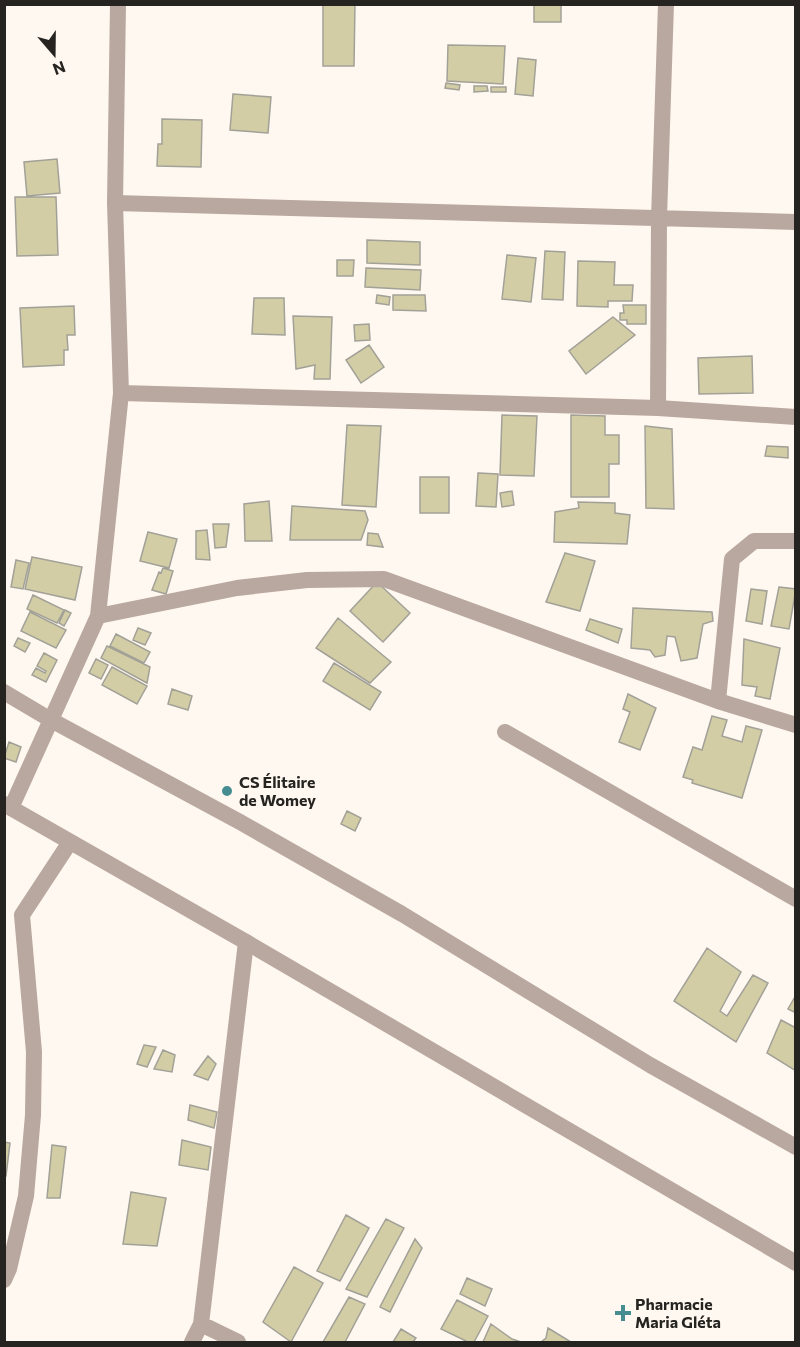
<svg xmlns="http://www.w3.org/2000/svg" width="800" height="1347" font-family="Commissioner,sans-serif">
<rect width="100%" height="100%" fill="#fff8f0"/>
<path fill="#d3cda6" stroke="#a2a197" stroke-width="1.5" d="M 323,4 L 355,4 L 354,66 L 323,66 Z
M 534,4 L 561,4 L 561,22 L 534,22 Z
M 448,45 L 505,46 L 503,84 L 447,81 Z
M 518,58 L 536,60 L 533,96 L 515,94 Z
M 446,83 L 460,85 L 459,90 L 445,88 Z
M 474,86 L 487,86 L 488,91 L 474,92 Z
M 491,87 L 506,87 L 506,92 L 491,92 Z
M 233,94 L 271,97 L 268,133 L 230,130 Z
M 162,119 L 202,120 L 201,167 L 157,166 L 158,144 L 162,144 Z
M 57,159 L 60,193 L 27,196 L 24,162 Z
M 15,197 L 56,197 L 58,255 L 17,256 Z
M 367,240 L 420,242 L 420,265 L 367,263 Z
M 545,251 L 565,252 L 563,300 L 542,299 Z
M 507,255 L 536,258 L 531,302 L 502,299 Z
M 337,260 L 354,260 L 353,276 L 337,276 Z
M 578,261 L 615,262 L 614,285 L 633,285 L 632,301 L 608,301 L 608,307 L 577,306 Z
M 366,268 L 421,270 L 420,290 L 365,287 Z
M 377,295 L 390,297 L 389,305 L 376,303 Z
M 393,295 L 425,295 L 426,311 L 393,310 Z
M 254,298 L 284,298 L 285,335 L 252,334 Z
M 623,305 L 646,305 L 646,324 L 627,324 L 627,320 L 620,320 L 620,313 L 624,313 Z
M 74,306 L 75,335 L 67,335 L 68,350 L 64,350 L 64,365 L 23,367 L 20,308 Z
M 293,316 L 332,317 L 330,379 L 314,379 L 315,365 L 296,369 Z
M 613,317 L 635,335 L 586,374 L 569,351 Z
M 369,324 L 370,340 L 355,341 L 354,325 Z
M 369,345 L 384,367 L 361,383 L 346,360 Z
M 752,356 L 753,393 L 699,394 L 698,358 Z
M 502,415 L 537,416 L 534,476 L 500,475 Z
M 571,415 L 605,416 L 605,435 L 619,435 L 619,464 L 609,464 L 609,497 L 571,497 Z
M 347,425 L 381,426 L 376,507 L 342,505 Z
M 645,426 L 672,429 L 674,509 L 646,508 Z
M 767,446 L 788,447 L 788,458 L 765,456 Z
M 478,473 L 498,474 L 496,507 L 476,506 Z
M 420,477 L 449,477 L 449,513 L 420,513 Z
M 512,491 L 514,505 L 502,507 L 500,493 Z
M 269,501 L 272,541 L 245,541 L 244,504 Z
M 578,502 L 615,503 L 615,513 L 630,515 L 627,544 L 554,542 L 555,512 L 579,508 Z
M 292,506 L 365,511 L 368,520 L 361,540 L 290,540 Z
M 213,524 L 229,524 L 226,547 L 215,548 Z
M 207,530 L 210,560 L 196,559 L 196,531 Z
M 148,532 L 177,539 L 169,568 L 140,561 Z
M 368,533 L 378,534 L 383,547 L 367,545 Z
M 565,553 L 595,561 L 580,611 L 546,602 Z
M 32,557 L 82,567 L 75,600 L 25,589 Z
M 16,560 L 29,563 L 23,589 L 11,587 Z
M 163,568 L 173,571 L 166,594 L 152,590 L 159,572 L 161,573 Z
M 377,582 L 410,613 L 383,642 L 350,611 Z
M 779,587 L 796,589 L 789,629 L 771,626 Z
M 751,589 L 767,591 L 762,624 L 746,621 Z
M 33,595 L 64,610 L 57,623 L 27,609 Z
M 633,608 L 712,612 L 713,621 L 703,624 L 697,658 L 681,661 L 675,637 L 667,636 L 665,655 L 655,657 L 650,650 L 631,648 Z
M 65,610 L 71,613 L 64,626 L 59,623 Z
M 30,612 L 66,630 L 56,648 L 21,631 Z
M 338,618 L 391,662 L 370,683 L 316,648 Z
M 590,619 L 622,629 L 618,643 L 586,630 Z
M 138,628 L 151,633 L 145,645 L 133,640 Z
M 116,634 L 150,652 L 144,663 L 110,646 Z
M 18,638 L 30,643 L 25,652 L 14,646 Z
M 744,639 L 780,648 L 770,699 L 755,696 L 757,687 L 742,685 Z
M 107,646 L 150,667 L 147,683 L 101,658 Z
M 44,653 L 57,660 L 46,682 L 32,675 L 36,668 L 45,673 L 46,671 L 37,666 Z
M 96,659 L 108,665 L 101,679 L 89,673 Z
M 334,663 L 381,692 L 370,710 L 323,681 Z
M 112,667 L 147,686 L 137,704 L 102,685 Z
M 172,689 L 192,696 L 188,710 L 168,704 Z
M 628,694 L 656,708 L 640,750 L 619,742 L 630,712 L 623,709 Z
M 712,716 L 727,720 L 722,736 L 742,742 L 746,726 L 762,730 L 742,798 L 692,783 L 693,780 L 683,777 L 693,747 L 702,750 Z
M 9,742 L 21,747 L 16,762 L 4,758 Z
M 347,811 L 361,818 L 355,831 L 341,824 Z
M 707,948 L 741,972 L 720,1011 L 727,1016 L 753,975 L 768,983 L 736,1042 L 674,1001 Z
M 796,995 L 796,1013 L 788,1009 Z
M 781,1020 L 796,1028 L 796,1071 L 767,1053 Z
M 144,1045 L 156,1047 L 147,1067 L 137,1064 Z
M 163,1050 L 175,1055 L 172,1072 L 154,1069 Z
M 208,1056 L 216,1064 L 208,1080 L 194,1075 Z
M 190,1105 L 217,1112 L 214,1128 L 188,1120 Z
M 182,1140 L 211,1147 L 208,1170 L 179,1165 Z
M 4,1142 L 10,1143 L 6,1176 L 4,1176 Z
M 52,1145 L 66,1147 L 60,1198 L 47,1198 Z
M 131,1192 L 166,1198 L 157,1246 L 123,1244 Z
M 346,1215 L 369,1228 L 340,1281 L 317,1271 Z
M 386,1219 L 404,1228 L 367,1297 L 346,1289 Z
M 415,1239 L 422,1248 L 390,1312 L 380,1307 Z
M 294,1267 L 323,1283 L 291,1342 L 263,1322 Z
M 467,1278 L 492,1289 L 485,1306 L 460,1294 Z
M 349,1297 L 365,1304 L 345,1342 L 323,1342 Z
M 457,1300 L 488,1316 L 474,1342 L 468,1342 L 441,1329 Z
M 491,1324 L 512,1339 L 521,1342 L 483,1342 Z
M 548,1328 L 571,1342 L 541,1342 L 546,1338 Z
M 401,1329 L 416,1338 L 413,1342 L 393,1342 Z"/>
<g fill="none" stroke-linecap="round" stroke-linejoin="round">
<path stroke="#b9a89f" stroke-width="16" d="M 115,203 L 796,222
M 121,393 L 658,408 L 796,417
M 658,408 L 659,218 L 666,4
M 98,616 L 237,588 L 307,580 L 384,579 L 718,701 L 796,725
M 718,701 L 732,559 L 754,541 L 796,541
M 505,732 L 796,899
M 11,808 L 98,616 L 121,393 L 115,203 L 118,4
M 4,1280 L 9,1269 L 26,1196 L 33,1115 L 34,1052 L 22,915 L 70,842
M 201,1324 L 238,1342
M 192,1342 L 201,1324 L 246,942"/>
<path stroke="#b9a89f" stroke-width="16" d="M 4,692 L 51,720 L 240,822 L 402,914 L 650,1065 L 796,1147
M 4,804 L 246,942 L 796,1263"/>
</g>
<g fill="#458d91" stroke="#fff8f0" stroke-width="2">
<circle cx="227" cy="791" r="6"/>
<path d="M620 1304h6v6h6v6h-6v6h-6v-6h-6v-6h6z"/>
</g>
<g text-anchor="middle" stroke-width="4.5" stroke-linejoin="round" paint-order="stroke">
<g font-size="16" font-weight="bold" fill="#262421" stroke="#fff8f0" text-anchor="start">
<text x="239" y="788">CS Élitaire<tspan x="239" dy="18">de Womey</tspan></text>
<text x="635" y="1310">Pharmacie<tspan x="635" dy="18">Maria Gléta</tspan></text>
</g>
</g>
<rect width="800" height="1347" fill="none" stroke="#262421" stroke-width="12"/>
<g transform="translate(54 54) rotate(160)" stroke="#fff8f0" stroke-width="4.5" paint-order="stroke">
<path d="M0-4.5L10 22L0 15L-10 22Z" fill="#262421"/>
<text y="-9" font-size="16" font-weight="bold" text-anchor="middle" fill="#262421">N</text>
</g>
</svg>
